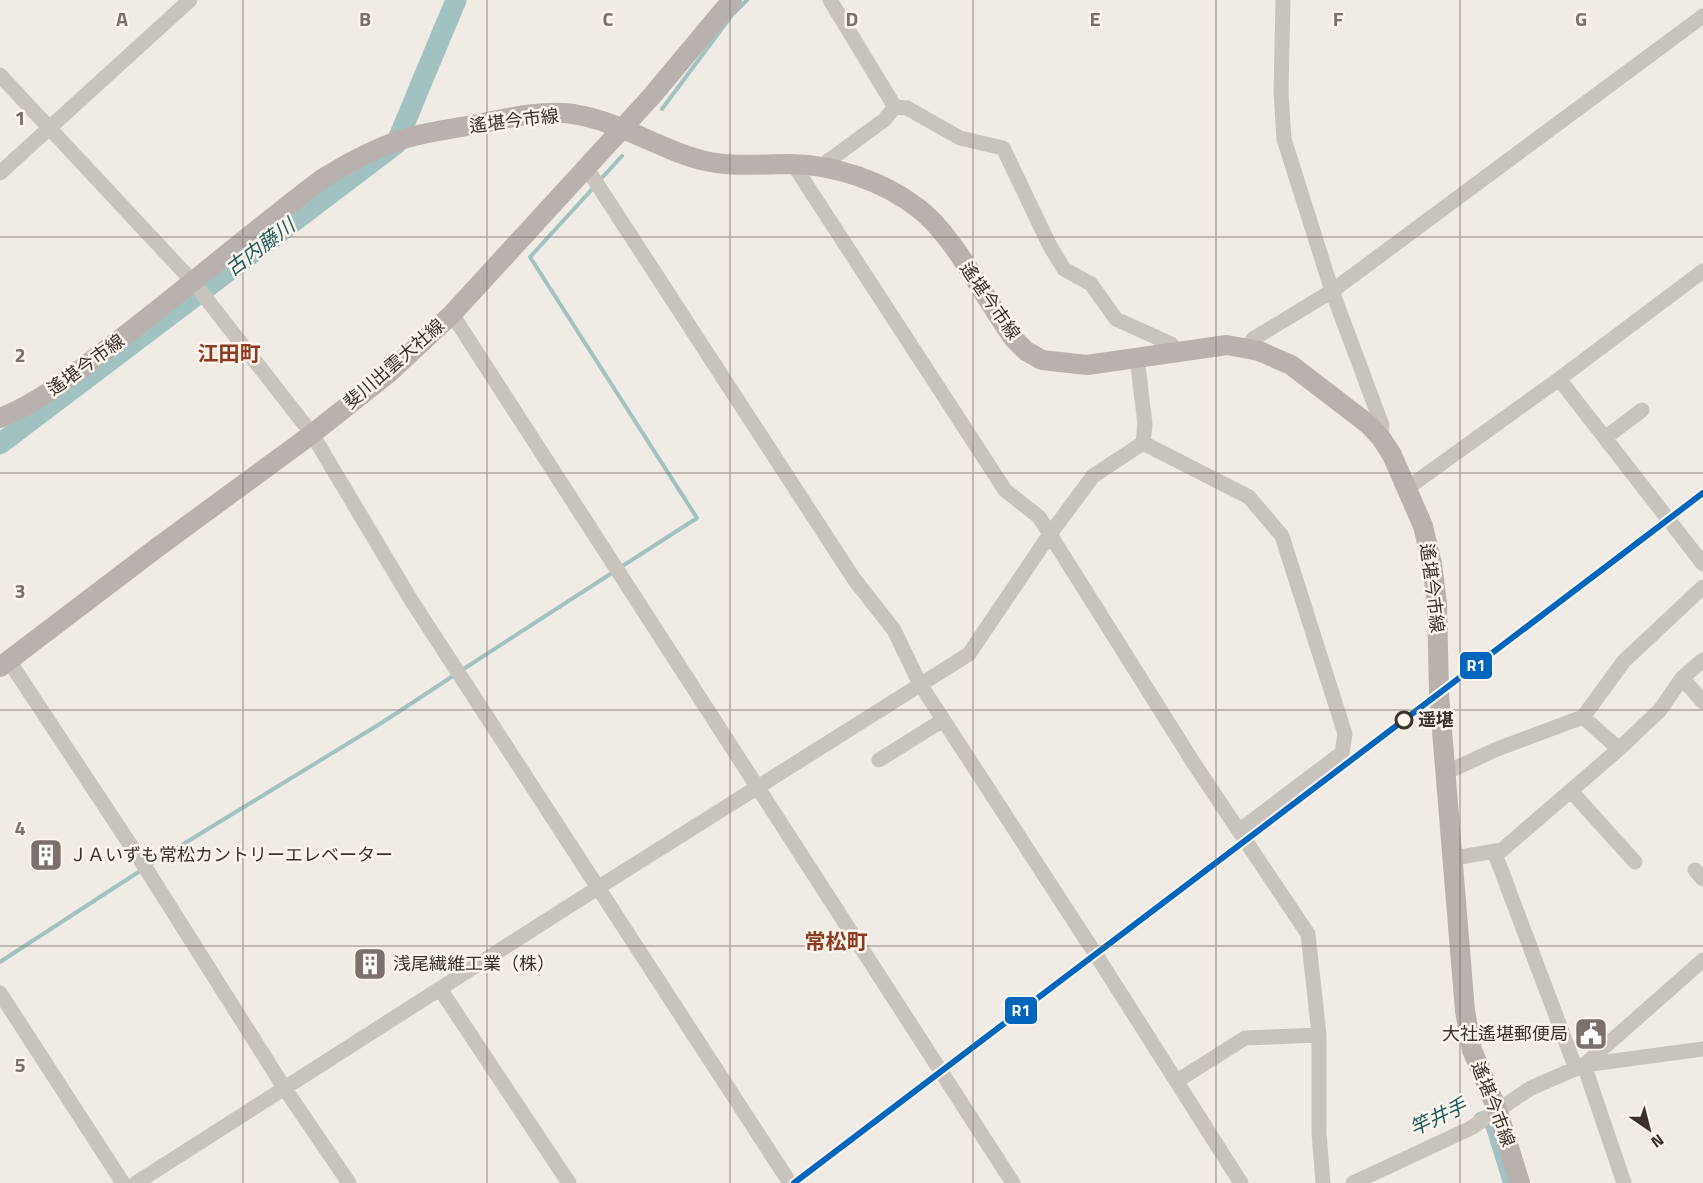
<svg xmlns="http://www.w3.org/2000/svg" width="1703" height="1183" font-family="'Titillium Web','Noto Sans JP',sans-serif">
<rect width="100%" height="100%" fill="#f0ebe5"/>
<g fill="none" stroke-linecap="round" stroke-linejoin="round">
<path stroke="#a1c2c1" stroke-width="4" d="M 662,109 L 732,15 L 747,0
M 600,180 L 622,156
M 595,186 L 530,257 L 697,518 L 621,567
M 462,670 L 615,571
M 149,865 L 383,722 L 456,674
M 0,962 L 143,869"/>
<path stroke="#a1c2c1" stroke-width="12" d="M 1480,1118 L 1486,1116 L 1492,1128 L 1509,1183"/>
<path stroke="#a1c2c1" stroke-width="21" d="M 0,444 L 396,144 L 456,0"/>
<path stroke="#c9c3be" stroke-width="15" d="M 830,0 L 895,107
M 1283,0 L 1281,93 L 1284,139 L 1332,291 L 1382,425 L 1381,438
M 0,75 L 194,283 L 312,434 L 411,600 L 790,1183
M 895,107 L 907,108 L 960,138 L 1003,148 L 1050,246 L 1064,269 L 1091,284 L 1116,319 L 1171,344 L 1177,351
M 793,164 L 1005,490 L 1039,517 L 1193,762 L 1308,934 L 1319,1035 L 1319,1133 L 1323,1183
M 586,167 L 854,579 L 894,630 L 920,684 L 1100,961 L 1241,1183
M 820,167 L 884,120 L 895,107
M 0,173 L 190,0
M 452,314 L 1013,1183
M 1248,348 L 1253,339 L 1332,291 L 1703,16
M 1559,379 L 1703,564
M 1605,438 L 1642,410
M 1143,443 L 1249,497 L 1282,536 L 1345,734 L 1342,753 L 1239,831
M 1406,489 L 1559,379 L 1703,271
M 9,661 L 143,864 L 285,1089 L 349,1183
M 1682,678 L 1703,702
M 1583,717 L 1619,749
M 879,760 L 943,720
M 1445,773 L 1497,749 L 1583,717 L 1624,661 L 1703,587
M 1571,791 L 1635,862
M 1494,851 L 1576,1069
M 1454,858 L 1502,850 L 1619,749 L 1660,710 L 1682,678 L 1703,660
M 1695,870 L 1703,879
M 440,989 L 569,1183
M 0,993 L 123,1183
M 1177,1081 L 1245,1038 L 1319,1035
M 136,1183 L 599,887 L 969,654 L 1050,534 L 1093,476 L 1143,443 L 1145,424 L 1137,358
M 1353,1183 L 1471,1128 L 1531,1088 L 1584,1065 L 1703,960
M 1624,1183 L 1584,1065 L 1703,1049"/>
<path stroke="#b8b1ad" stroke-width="20" d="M 0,418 C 40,402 73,375 107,349 C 180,294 249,234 322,179 C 349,162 377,147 407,138 C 432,131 458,128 483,123 C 512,117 544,110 573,114 C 621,121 662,152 710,162 C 737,167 764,164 791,164 C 835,165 883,181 918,208 C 955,236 985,300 1014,339 L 1026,351 L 1042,360 L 1087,365 L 1227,345 L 1259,351 L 1291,365 L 1368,424 L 1381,438 L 1392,455 L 1423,526 L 1432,564 L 1437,603 L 1439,694 L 1465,1011 L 1472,1050 L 1497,1109 L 1520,1183
M 0,667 L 158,547 L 312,434 L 389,373 L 452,314 L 651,97 L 732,0"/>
<g stroke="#fbf5ee" stroke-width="10">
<path id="rail-1" d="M 794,1183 L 1703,493"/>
</g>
<use href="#rail-1" stroke="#0065bd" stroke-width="6"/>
</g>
<path fill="none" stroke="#7a716c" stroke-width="1.5" stroke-opacity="0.55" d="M 243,0 L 243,1183M 487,0 L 487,1183M 730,0 L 730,1183M 973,0 L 973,1183M 1216,0 L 1216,1183M 1460,0 L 1460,1183M 0,237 L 1703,237M 0,473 L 1703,473M 0,710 L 1703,710M 0,946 L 1703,946"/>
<defs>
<g id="building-square" transform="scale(1.725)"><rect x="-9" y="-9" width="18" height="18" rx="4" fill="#7a716c" stroke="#fbf5ee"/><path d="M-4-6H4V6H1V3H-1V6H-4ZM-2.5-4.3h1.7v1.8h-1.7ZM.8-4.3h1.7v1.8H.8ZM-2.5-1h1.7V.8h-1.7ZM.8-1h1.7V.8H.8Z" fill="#fff"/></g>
<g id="civic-square" transform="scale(1.725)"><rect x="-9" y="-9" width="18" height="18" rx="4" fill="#7a716c" stroke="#fbf5ee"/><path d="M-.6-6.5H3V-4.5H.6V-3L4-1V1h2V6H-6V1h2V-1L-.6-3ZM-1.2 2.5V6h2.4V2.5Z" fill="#fff"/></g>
</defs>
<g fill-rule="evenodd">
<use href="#building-square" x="46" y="855"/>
<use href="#building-square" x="370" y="964"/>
<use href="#civic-square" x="1591" y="1034"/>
</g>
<circle fill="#fbf5ee" stroke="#3b302b" stroke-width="3" cx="1404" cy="720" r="8"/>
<g text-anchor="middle" stroke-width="5" stroke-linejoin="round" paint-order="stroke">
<g font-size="18" fill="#3b302b" stroke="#fbf5ee">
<text transform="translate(514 121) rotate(-7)" y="6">遙堪今市線</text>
<text transform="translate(990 301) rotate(55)" y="6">遙堪今市線</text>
<text transform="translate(394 364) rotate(-41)" y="6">斐川出雲大社線</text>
<text transform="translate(86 365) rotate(-36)" y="6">遙堪今市線</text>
<text transform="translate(1432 588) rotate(83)" y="6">遙堪今市線</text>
<text transform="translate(1493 1104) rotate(69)" y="6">遙堪今市線</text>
</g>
<g font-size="18" font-weight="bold" fill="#3b302b" stroke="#fbf5ee" text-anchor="start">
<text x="1418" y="726">遥堪</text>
</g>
<g font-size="18" fill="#3b302b" stroke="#fbf5ee" text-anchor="start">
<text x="69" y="861">ＪＡいずも常松カントリーエレベーター</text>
<text x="393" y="970">浅尾繊維工業（株）</text>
<text x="1568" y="1040" text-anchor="end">大社遙堪郵便局</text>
</g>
<g font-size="20" font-style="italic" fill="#1f5a5e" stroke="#fbf5ee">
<text transform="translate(260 247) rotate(-37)" y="7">古内藤川</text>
<text transform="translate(1438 1117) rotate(-25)" y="7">竿井手</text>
</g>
<g font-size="21" font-weight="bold" fill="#8c3b22" stroke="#fbf5ee">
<text x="229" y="361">江田町</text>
<text x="836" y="949">常松町</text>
</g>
</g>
<g font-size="20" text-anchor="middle" font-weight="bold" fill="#7a716c" stroke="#fbf5ee" stroke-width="5" stroke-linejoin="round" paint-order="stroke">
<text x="122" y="26">A</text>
<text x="365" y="26">B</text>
<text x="608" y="26">C</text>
<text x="852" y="26">D</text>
<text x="1095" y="26">E</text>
<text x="1338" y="26">F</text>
<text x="1581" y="26">G</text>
<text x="20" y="125">1</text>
<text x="20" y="362">2</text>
<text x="20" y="598">3</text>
<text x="20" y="835">4</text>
<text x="20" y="1072">5</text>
</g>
<g stroke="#fbf5ee" stroke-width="2">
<rect x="1459" y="651" width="34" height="29" rx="6" fill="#0065bd"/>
<rect x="1004" y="996" width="34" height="29" rx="6" fill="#0065bd"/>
</g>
<g font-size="16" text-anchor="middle" font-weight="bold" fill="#fff">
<text x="1476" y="671">R1</text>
<text x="1021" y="1016">R1</text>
</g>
<g transform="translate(1649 1129) rotate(145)" stroke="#fbf5ee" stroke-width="4.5" paint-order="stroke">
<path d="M0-4.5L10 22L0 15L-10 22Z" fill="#3b302b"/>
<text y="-9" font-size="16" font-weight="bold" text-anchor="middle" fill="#3b302b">N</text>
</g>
</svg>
